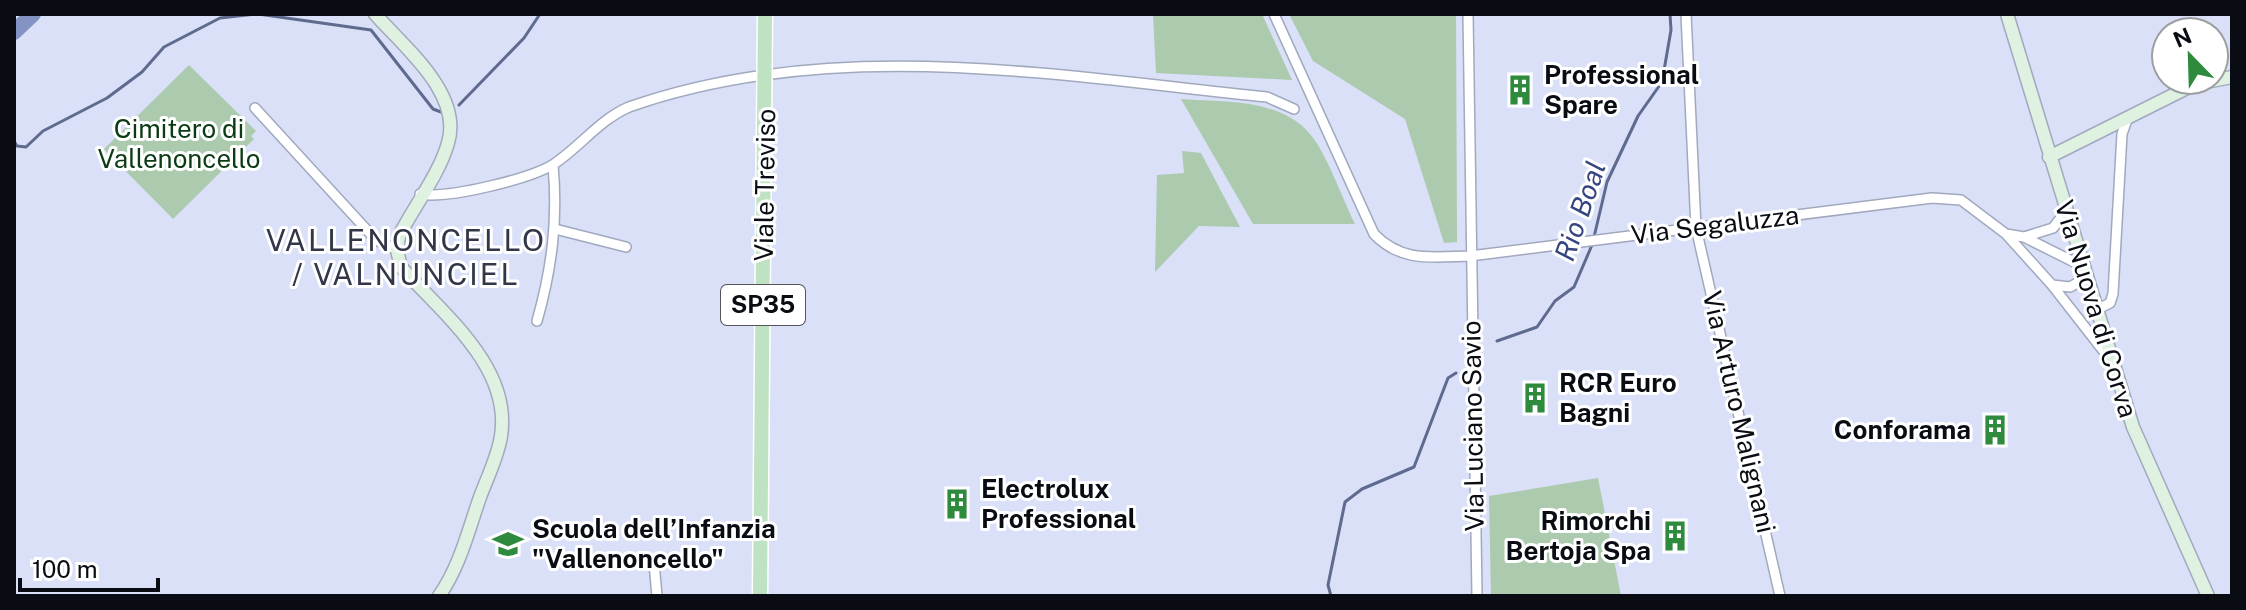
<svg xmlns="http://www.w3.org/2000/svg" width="2246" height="610" font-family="'Public Sans',sans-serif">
<rect width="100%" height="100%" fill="#d9e0f7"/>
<path fill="#accaae" d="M 1153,14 L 1262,14 L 1292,80 L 1156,73 Z
M 1289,14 L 1456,14 L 1457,242 L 1444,243 L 1405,119 L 1313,61 Z
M 189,65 L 256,131 L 251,136 L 254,139 L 173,219 L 104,149 Z
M 1181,99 C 1223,102 1280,98 1310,134 C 1326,152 1343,200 1355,224 L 1253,224 Z
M 1182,151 L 1201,153 L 1240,227 L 1199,226 L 1155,272 L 1157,175 L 1184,173 Z
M 1598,478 L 1621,596 L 1491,596 L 1489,496 Z"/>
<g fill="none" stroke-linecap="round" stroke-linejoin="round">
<path stroke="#5e6a8e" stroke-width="3" d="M 258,14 L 371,30 L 433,109 L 441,112
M 459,105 L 524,38 L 540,14
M 14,141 L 17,146 L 26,147 L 43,131 L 107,98 L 142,72 L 164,47 L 220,18 L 256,14
M 1594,237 L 1607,182 L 1638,116 L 1662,82 L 1671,30 L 1670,14
M 1497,341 L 1537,327 L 1555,301 L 1574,287 L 1592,245
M 1331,596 L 1328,585 L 1345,502 L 1362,489 L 1414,467 L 1448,378 L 1456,373"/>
<path stroke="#8393c3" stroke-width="16" d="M 14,32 L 33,14"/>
<g stroke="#a1a9be" stroke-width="12">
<path id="street" d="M 1274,14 L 1374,234 C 1402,263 1432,257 1470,256 L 1932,198 L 1961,200 L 2006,234 L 2024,237 L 2082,266
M 1468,14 L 1477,596
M 1686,14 L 1696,228 L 1780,596
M 255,108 L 376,240 L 397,250
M 420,194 C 448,199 530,179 554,164 C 581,146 599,120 629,107 C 834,35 1056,76 1267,97 L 1294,109
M 555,229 L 626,247
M 2006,234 L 2052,285 L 2070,287 L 2086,278
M 2024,237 L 2053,228 L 2066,211
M 2052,285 L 2109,358
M 2096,310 L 2110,303 L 2113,294 L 2122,134 L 2128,117
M 537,321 C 552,268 558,220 553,165
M 654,563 L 657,596"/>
</g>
<g stroke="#a1a9be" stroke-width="15">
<path id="secondary" d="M 375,14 C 404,47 463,94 448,143 C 439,175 414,206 399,236 L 397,250 L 401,267 C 442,313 512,367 501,436 C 498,457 486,480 479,500 C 468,532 459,568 439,596
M 2007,14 L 2133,427 L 2208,596
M 2049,157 L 2195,84 L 2232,77"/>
</g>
<g stroke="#fff" stroke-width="17">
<path id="primary" d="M 760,596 L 765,14"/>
</g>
<use href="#street" stroke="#fff" stroke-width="9"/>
<use href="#secondary" stroke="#dff1e0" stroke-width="12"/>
<use href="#primary" stroke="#bfe2c2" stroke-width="14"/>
</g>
<defs>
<g id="building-bare" transform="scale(2.4)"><path d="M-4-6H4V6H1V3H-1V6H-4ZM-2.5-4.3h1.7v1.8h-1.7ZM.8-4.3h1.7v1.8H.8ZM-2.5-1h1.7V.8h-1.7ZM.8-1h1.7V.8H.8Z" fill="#2e8b3d" stroke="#fff" stroke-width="2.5" paint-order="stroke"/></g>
<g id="school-bare" transform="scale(2.4)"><path d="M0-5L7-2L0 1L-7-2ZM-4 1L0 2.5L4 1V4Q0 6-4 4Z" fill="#2e8b3d" stroke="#fff" stroke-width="2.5" paint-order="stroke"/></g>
</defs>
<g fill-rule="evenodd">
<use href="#building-bare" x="1520" y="90"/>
<use href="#building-bare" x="1535" y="398"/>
<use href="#building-bare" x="1995" y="430"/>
<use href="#building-bare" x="957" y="504"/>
<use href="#building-bare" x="1675" y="536"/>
<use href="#school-bare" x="508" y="544"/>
</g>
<g text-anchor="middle" stroke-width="6" stroke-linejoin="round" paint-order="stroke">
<rect fill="#fff" stroke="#53555a" stroke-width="2" x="721" y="285" width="84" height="40" rx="6"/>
<g font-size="24" font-weight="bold" fill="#090c13">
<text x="763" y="313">SP35</text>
</g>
<g font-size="26" font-weight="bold" fill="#090c13" stroke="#fff" text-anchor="start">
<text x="1544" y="84">Professional<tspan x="1544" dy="30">Spare</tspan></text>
<text x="1559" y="392">RCR Euro<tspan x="1559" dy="30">Bagni</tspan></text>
<text x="1971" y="439" text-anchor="end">Conforama</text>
<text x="981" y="498">Electrolux<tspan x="981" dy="30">Professional</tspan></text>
<text x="1651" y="530" text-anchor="end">Rimorchi<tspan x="1651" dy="30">Bertoja Spa</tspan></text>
<text x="532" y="538">Scuola dell’Infanzia<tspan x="532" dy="30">"Vallenoncello"</tspan></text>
</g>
<g font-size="26" fill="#0b3b14" stroke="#fff">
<text x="179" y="138">Cimitero di<tspan x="179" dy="30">Vallenoncello</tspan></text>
</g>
<g font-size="26" fill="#090c13" stroke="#fff">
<text transform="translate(765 185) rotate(-89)" y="9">Viale Treviso</text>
<text transform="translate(1715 225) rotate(-7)" y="9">Via Segaluzza</text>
<text transform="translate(2096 309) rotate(73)" y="9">Via Nuova di Corva</text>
<text transform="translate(1739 412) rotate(77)" y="9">Via Arturo Malignani</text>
<text transform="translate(1473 426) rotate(-91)" y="9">Via Luciano Savio</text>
</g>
<g font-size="28" font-style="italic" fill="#354582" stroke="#fff">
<text transform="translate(1580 211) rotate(-71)" y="10">Rio Boal</text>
</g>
<g font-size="30" letter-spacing="2" fill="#313748" stroke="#fff">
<text x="406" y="251">VALLENONCELLO<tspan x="406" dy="34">/ VALNUNCIEL</tspan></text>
</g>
</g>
<rect width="2246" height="610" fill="none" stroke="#090c13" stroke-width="32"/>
<g transform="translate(2190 56) rotate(337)"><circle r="38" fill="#ffffff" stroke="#9d9ea1" stroke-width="2"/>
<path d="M0-6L14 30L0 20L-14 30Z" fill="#2e8b3d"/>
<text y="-12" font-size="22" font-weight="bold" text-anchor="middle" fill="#090c13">N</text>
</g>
<path d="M20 578v12h138v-12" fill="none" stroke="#090c13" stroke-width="4"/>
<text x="32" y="578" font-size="24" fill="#090c13" stroke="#ffffff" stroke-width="6" paint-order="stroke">100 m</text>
</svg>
